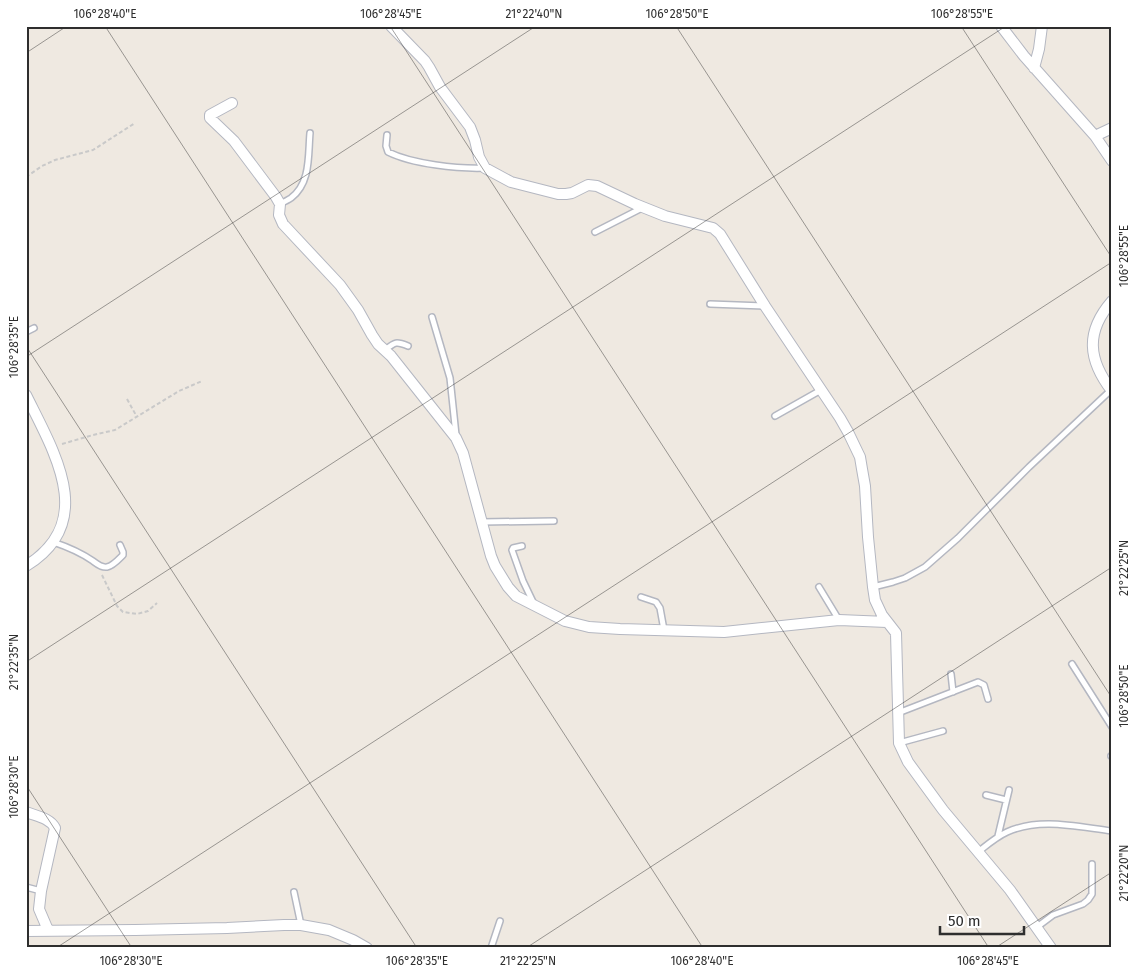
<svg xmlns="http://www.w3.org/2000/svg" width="1138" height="974" font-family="'Fira Sans',sans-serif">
<rect width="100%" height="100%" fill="#efe9e1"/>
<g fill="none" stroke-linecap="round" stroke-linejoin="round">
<g stroke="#b4b7c1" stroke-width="8">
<path id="service" d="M 387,135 L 386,146 L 388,152 C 412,164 458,169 485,168
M 280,204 C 284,202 288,200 291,198 C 311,183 308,155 310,133
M 595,232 L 642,208
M 710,304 L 765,306
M 432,317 L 450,378 L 456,435
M 26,332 L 34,328
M 385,350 C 395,342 396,341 408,346
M 775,416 L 821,390
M 482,522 L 554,521
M 53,542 C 68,547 80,552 93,561 C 97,564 102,568 107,567 C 113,566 119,559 123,555 L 123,552 L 120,545
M 522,546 L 513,548 L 512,550 L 523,581 L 534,604
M 819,587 L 839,620
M 873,587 L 893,582 L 905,578 L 925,567 L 958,538 L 1029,467 L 1111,390
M 641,597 L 656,602 L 660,608 L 664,630
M 1072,664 L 1112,727
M 951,674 L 953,692
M 898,713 L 978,682 L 984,685 L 988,699
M 899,743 L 943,731
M 1111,756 L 1112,756
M 986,795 L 1006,800
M 998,836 L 1009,790
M 978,852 C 987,845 996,837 1007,832 C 1040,817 1078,827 1112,831
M 26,887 L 41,891
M 294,892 L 301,925
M 1037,927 L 1053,915 L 1083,904 L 1088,900 L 1092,894 L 1092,864
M 491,948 L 500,921"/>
</g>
<g stroke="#b4b7c1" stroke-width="12">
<path id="minor" d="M 391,26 L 425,61 L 429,67 L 440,87 L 470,127 L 475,140 L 479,157 L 485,168 L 511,182 L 558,194 L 566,194 L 572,193 L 588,185 L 597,186 L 635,204 L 665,216 L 713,228 L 720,234 L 765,306 L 840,418 L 848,432 L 860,457 L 862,469 L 865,486 L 868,537 L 873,587 L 875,600 L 882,615 L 896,633 L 899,743 L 908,762 L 943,810 L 1010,890 L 1051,948
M 1001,26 L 1024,56 L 1095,136 L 1112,161
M 1034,68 L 1039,49 L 1042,26
M 232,103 L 210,115 L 210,118 L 234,141 L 276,197 L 280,204 L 279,215 L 283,224 L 340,285 L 358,310 L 372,335 L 378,344 L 391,356 L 456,438 L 463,453 L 491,556 L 495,566 L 508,587 L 516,596 L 565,621 L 589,627 L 620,629 L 724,632 L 839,620 L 887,622
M 1095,136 L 1112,128
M 1112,301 C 1085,332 1088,360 1112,391
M 26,395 C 54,452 98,522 26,566
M 26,812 C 36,816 50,818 55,828 L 41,891 L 39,909 L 48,930
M 26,931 L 135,930 L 227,928 L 284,925 L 301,925 L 329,930 L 353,940 L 367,948"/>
</g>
<path stroke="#c9c9c9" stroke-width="2" stroke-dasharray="4 2.5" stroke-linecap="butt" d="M 26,177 L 42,166 L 55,160 L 93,150 L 135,123
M 127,399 L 137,417
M 62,444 L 93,435 L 115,430 L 179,391 L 202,381
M 102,575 L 117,606 L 123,612 L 137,614 L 148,611 L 157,603"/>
<use href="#service" stroke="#fff" stroke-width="5"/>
<use href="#minor" stroke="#fff" stroke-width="10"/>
</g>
<path fill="none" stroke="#2e2e2e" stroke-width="1" stroke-opacity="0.45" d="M 105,26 L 703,948M 390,26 L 989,948M 676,26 L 1112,698M 961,26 L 1112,258M 26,53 L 67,26M 26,346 L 417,948M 26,357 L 536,26M 26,662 L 1006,26M 26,785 L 132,948M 56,948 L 1112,262M 526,948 L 1112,567M 995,948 L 1112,872"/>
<rect width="1138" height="974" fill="none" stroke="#ffffff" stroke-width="55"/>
<path d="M940 926v8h84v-8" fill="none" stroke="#2e2e2e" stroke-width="2.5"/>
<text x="948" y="926" font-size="15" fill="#2e2e2e" stroke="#ffffff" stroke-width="4" paint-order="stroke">50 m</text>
<rect x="28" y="28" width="1082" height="918" fill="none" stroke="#2e2e2e" stroke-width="2"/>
<g font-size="12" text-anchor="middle" fill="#2e2e2e">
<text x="105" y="18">106°28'40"E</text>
<text x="391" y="18">106°28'45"E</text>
<text x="534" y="18">21°22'40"N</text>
<text x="677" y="18">106°28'50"E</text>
<text x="962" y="18">106°28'55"E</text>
<text transform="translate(1124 256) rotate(-90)" y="4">106°28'55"E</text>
<text transform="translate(14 347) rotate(-90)" y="4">106°28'35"E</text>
<text transform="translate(1124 568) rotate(-90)" y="4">21°22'25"N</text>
<text transform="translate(14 662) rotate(-90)" y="4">21°22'35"N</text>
<text transform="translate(1124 696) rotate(-90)" y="4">106°28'50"E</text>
<text transform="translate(14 787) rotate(-90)" y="4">106°28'30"E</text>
<text transform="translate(1124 873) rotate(-90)" y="4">21°22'20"N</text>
<text x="131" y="965">106°28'30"E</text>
<text x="417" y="965">106°28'35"E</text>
<text x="528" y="965">21°22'25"N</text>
<text x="702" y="965">106°28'40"E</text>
<text x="988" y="965">106°28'45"E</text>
</g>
</svg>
